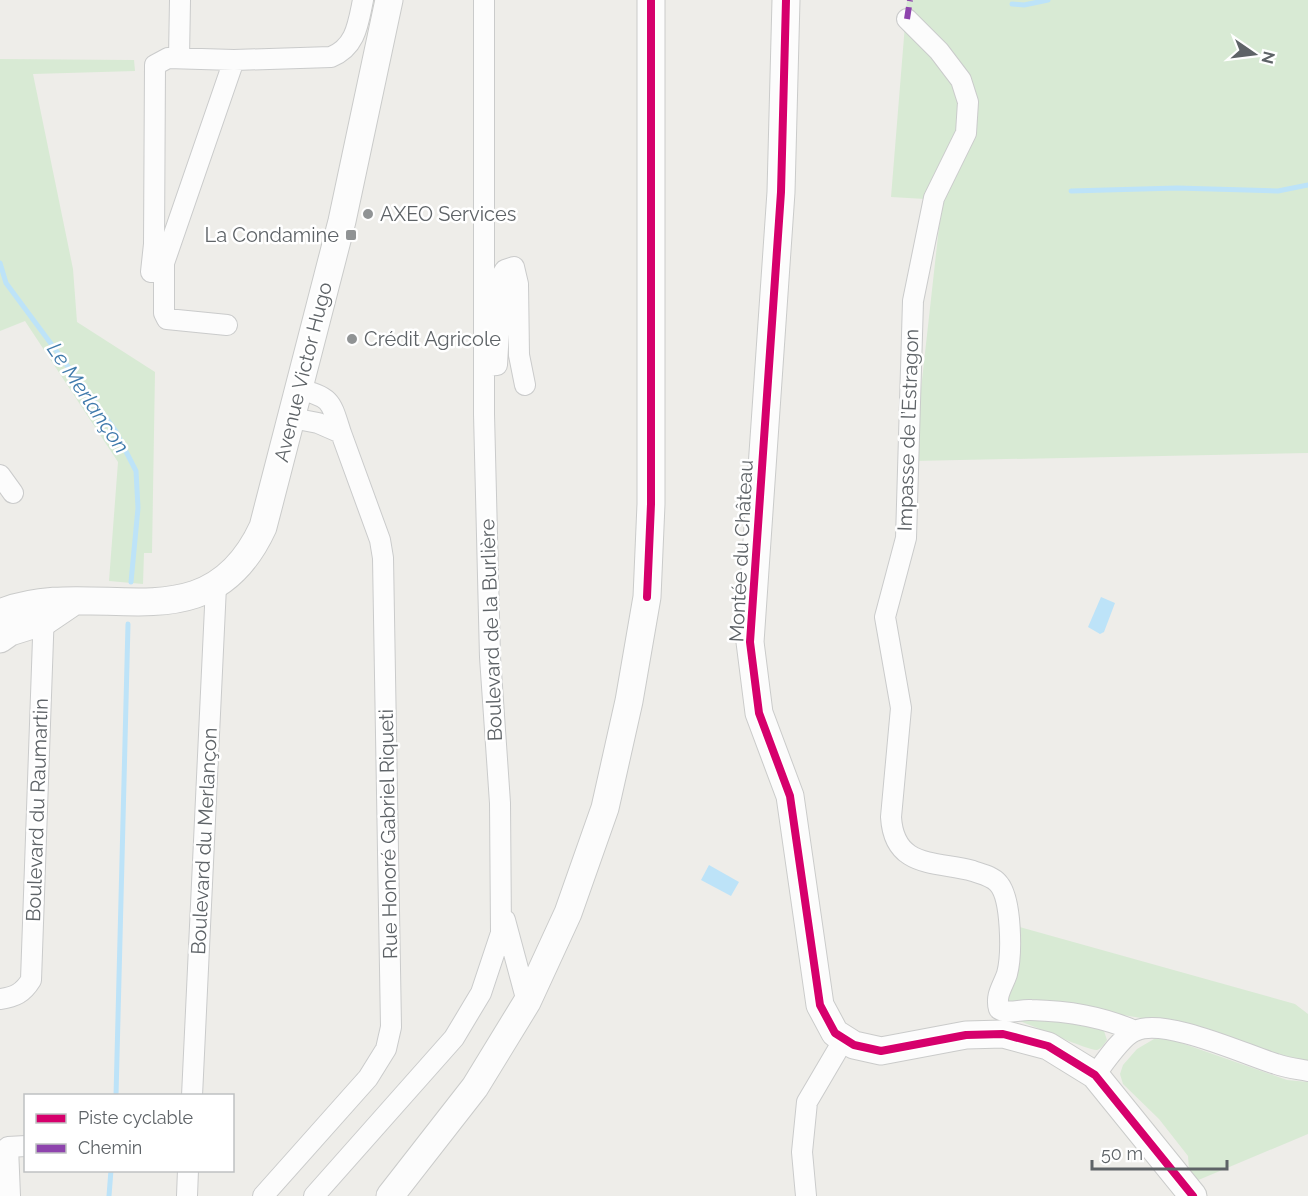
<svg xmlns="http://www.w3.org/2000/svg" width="1308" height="1196" font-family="Raleway,sans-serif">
<rect width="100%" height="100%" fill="#eeede9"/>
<path fill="#d8ead4" d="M 907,0 L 1308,0 L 1308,453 L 913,461 L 942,200 L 891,197 Z
M 0,59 L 134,60 L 135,71 L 33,74 L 73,269 L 77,322 L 155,372 L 152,553 L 144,553 L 143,584 L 109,581 L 118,462 L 25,321 L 0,331 Z
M 1016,926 L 1295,1004 L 1308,1014 L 1308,1062 L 1147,1019 L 1051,1003 L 1007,1003 Z
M 1022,1019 L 1092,1023 L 1103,1028 L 1107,1040 C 1104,1044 1102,1048 1097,1050 C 1090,1051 1033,1026 1020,1021 Z
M 1167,1038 L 1287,1080 L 1308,1082 L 1308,1134 L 1196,1181 L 1189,1170 L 1188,1156 L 1159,1119 L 1123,1084 L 1120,1074 L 1123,1065 L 1137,1049 L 1154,1039 Z"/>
<path fill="#bde3f8" d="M 1101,597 L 1115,603 L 1104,632 L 1100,634 L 1088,627 Z
M 709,865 L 739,882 L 731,896 L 701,880 Z"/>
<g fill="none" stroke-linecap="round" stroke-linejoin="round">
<path stroke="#bde3f8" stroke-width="5" d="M 1012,4 L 1024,5 L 1048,0
M 1071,191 L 1177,188 L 1278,191 L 1308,185
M 0,263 L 6,283 L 115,430 L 136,471 L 138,508 L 131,582
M 116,1096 L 128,624
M 109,1196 L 111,1170"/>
<g stroke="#cacbcb" stroke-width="22">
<path id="street" d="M 907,19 L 939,51 L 961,80 L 968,102 L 966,133 L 934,198 L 913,301 L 906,538 L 885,617 L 901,708 L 891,817 C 894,868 934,861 973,871 C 981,874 992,876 998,883 C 1012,898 1012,955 1007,974 C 1003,986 995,995 999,1009 C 1008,1015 1020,1009 1031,1010 C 1068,1011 1101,1016 1135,1031
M 179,58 L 180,0
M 151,272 L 154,244 L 155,65 L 168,58 L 234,60 L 331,57 C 356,47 358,24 363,0
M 227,325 L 167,319 L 164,313 L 164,263 L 234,60
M 484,366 L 497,365 L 502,275 L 505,270 L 514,267 L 518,284 L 519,355 L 525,385
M 298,389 C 332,397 331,402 341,433
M 0,475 L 13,493
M 505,920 L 527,1002
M 0,999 C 15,997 23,993 31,980 L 44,610
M 1095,1075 C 1104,1063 1122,1036 1135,1031 C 1165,1017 1246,1055 1276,1064 C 1287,1068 1298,1069 1308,1071
M 192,1096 L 216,586
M 10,1196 L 8,1147 L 26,1146
M 187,1196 L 188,1170
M 263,1196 L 368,1078 L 386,1049 L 391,1027 L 383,558 L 380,540 L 341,433 L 318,423 L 292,418
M 314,1196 L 454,1038 L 481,993 L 501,933 L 500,803 L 490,657 L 484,414 L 484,0
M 806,1196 L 802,1152 L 807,1102 L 844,1039"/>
</g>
<g stroke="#cacbca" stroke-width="29">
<path id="secondary" d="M 786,0 L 781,192 L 750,642 L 759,713 L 790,796 L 820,1005 L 835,1033 L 854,1045 L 881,1051 L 966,1035 L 1003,1034 L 1048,1046 L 1095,1075 L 1193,1196
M 0,613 C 95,574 206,651 263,527 L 342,221 L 389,0
M 0,639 L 10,632 L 45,621 L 73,602
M 390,1196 L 475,1087 L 527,1002 L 568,913 L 605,808 L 629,701 L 647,597 L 651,504 L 651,0"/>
</g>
<use href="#street" stroke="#fcfcfc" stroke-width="20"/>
<use href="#secondary" stroke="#fcfcfc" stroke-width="27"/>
<path stroke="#8e44ad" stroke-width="6" stroke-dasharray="12 6" stroke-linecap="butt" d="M 907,19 L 910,0"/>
<g stroke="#fff" stroke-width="11">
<path id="cycleway" d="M 786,0 L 781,192 L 750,642 L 759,713 L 790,796 L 820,1005 L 835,1033 L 854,1045 L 881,1051 L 966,1035 L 1003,1034 L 1048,1046 L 1095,1075 L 1193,1196
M 647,597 L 651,504 L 651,0"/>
</g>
<use href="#cycleway" stroke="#d6006c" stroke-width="8"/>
</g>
<g fill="#909394" stroke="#fff" stroke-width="2">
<circle cx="368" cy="214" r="6"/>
<rect x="345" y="229" width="12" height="12" rx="3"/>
<circle cx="352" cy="339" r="6"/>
</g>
<g text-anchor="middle" stroke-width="5" stroke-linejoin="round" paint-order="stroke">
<g font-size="20" fill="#5e6367" stroke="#fff" text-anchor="start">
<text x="380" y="221">AXEO Services</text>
<text x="339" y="242" text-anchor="end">La Condamine</text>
<text x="364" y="346">Crédit Agricole</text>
</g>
<g font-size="20" fill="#5e6367" stroke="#fff">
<text transform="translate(303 372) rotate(-76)" y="7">Avenue Victor Hugo</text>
<text transform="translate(908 430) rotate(-88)" y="7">Impasse de l’Estragon</text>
<text transform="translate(741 551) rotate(-87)" y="7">Montée du Château</text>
<text transform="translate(491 630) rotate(-92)" y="7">Boulevard de la Burlière</text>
<text transform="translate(37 810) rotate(-88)" y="7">Boulevard du Raumartin</text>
<text transform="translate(388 834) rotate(-91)" y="7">Rue Honoré Gabriel Riqueti</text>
<text transform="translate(204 841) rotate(-87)" y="7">Boulevard du Merlançon</text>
</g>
<g font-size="21" font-style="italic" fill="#3f7aab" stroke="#fff">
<text transform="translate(88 398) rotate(56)" y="7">Le Merlançon</text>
</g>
</g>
<rect x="24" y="1094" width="210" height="78" fill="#ffffff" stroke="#bfc1c2" stroke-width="1.5"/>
<rect x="36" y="1114" width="30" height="9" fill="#d6006c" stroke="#bfc1c2" stroke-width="1.5"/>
<text x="78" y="1124" font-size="18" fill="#5e6367">Piste cyclable</text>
<rect x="36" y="1144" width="30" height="9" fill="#8e44ad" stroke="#bfc1c2" stroke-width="1.5"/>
<text x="78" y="1154" font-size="18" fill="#5e6367">Chemin</text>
<g transform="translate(1254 54) rotate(104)" stroke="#ffffff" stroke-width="4.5" paint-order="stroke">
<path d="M0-4.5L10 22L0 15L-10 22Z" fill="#5e6367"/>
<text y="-9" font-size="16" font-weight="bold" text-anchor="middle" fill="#5e6367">N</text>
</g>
<path d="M1092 1160v9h135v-9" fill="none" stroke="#5e6367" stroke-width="3"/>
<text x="1101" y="1160" font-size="18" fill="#5e6367" stroke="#ffffff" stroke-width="4.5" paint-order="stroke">50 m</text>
</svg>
